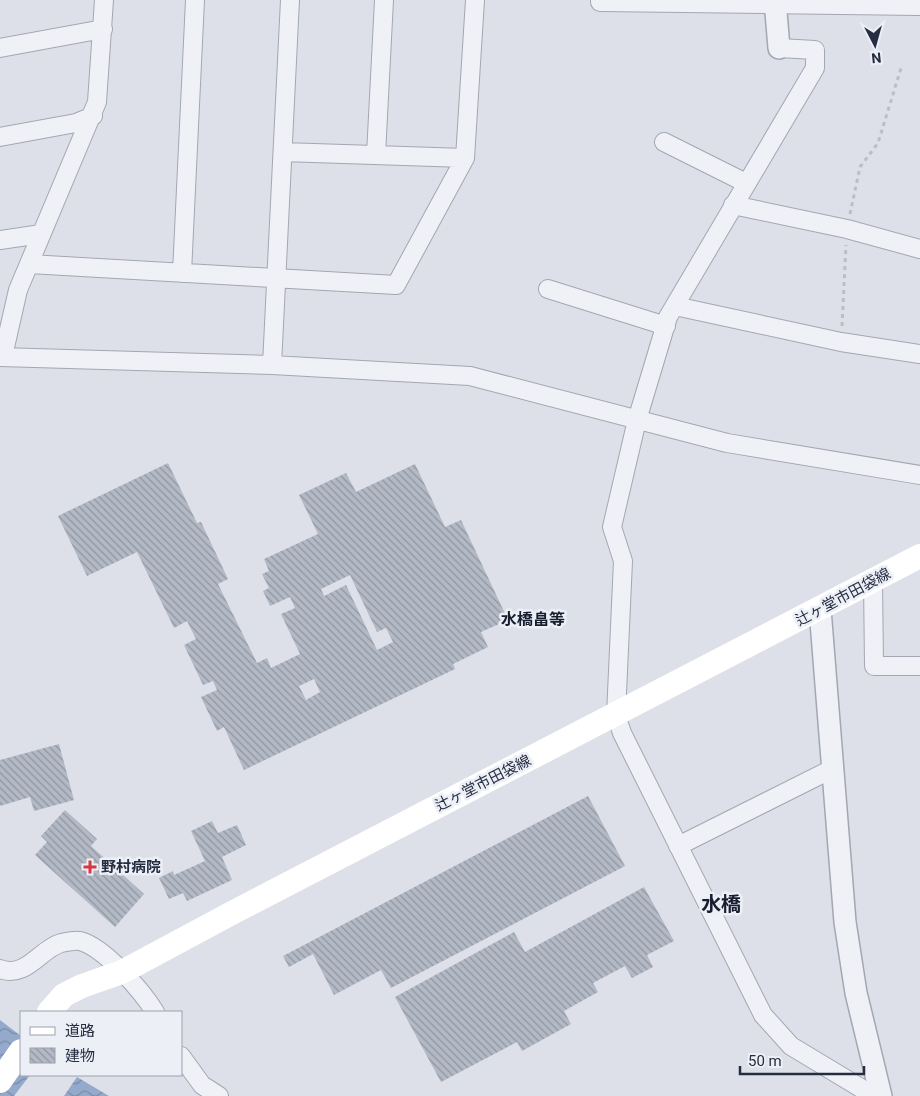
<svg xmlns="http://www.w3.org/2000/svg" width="920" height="1096" font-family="Roboto,'Noto Sans JP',sans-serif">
<defs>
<pattern id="water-waves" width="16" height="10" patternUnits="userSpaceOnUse" patternTransform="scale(1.25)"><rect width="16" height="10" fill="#94aacc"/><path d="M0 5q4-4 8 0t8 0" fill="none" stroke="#798ba7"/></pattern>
<pattern id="building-back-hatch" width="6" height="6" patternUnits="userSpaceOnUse" patternTransform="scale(1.25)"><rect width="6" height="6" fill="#b3b9c5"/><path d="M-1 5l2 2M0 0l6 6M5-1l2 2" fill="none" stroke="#9197a1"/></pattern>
</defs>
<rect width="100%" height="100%" fill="#dde0e8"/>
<path fill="url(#water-waves)" d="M 0,1020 L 21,1036 L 21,1075 L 30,1075 L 14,1096 L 0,1096 Z
M 77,1077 L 109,1096 L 64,1096 Z"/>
<path fill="url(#building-back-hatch)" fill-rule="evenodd" d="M 168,463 L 197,523 L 201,522 L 228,579 L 218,584 L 257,663 L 267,658 L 271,668 L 300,654 L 281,614 L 295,608 L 290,597 L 270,606 L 263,591 L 269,588 L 262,574 L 269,571 L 264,559 L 318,534 L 299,495 L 346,473 L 356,492 L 415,464 L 445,527 L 461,520 L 508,620 L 481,632 L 488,647 L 453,664 L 455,669 L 244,770 L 224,727 L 217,731 L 201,697 L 217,690 L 213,681 L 203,685 L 184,645 L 196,639 L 187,621 L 174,628 L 137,552 L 87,576 L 58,516 ZM 350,575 L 377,632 L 386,628 L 393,642 L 377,650 L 346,585 L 324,596 L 321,589 ZM 314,679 L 320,692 L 306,700 L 299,686 Z
M 59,744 L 74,800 L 34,811 L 30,797 L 0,806 L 0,760 Z
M 588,796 L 625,866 L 391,988 L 381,970 L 334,995 L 313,954 L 289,967 L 283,956 Z
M 65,810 L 97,839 L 91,846 L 144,894 L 115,927 L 35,855 L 47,842 L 41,836 Z
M 212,821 L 218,833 L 237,825 L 246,845 L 222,857 L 232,880 L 187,901 L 183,893 L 169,899 L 159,878 L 173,871 L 174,875 L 205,861 L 191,831 Z
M 644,887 L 674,941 L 647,955 L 653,967 L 632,978 L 625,966 L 593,983 L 598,992 L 564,1011 L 571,1024 L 522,1051 L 517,1042 L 441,1082 L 395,997 L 514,932 L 525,952 Z"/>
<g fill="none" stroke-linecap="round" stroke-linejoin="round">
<g stroke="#a2a7b2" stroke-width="20">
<path id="minor" d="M 600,0 L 600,2 L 920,6
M 0,48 L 103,29
M 779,48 L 815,50 L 815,68 L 668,317 L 637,420 L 612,527 L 623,561 L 616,715 L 622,733 L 763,1015 L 791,1046 L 874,1096
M 0,137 L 76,123 L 93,116
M 664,142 L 746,183
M 283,152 L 465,158
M 376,155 L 384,0
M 733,205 L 847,229 L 920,249
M 0,240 L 41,234
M 29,264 L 396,285 L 465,158 L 475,0
M 182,273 L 195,0
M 548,289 L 666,326
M 675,306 L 841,342 L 920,354
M 3,356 L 18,290 L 97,102 L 104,0
M 0,357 L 272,365 L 470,376 L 727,443 L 920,475
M 272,365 L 290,0
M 873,581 L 874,666 L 920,666
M 678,846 L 832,769
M 0,969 C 26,979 40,949 61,943 C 66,942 75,940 80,941 C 104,947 142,991 155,1012
M 181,1056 L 202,1085 L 219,1096"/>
</g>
<g stroke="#a2a7b2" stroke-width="24">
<path id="tertiary" d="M 775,0 L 779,48
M 820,609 L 845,922 L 856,993 L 881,1096"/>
</g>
<path stroke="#bbbec7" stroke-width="3" stroke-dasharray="4 4" stroke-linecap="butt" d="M 850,214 L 860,167 L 878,143 L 902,65
M 842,326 L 846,245"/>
<use href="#minor" stroke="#f0f1f6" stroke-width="18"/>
<use href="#tertiary" stroke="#f0f1f6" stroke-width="21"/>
<path stroke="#fff" stroke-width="24" d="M 49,1012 L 64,995 L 82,986 L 122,972 L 230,914 L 920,556
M 0,1081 L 21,1051"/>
</g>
<path fill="#d93641" stroke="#eceff6" stroke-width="2" d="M87.5 859.5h5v5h5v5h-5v5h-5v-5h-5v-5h5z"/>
<g text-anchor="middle" stroke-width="5" stroke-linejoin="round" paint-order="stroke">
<g font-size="15" fill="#252d40" stroke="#eceff6">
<text transform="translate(843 597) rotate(-28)" y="5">辻ヶ堂市田袋線</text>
<text transform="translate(483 783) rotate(-27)" y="5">辻ヶ堂市田袋線</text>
</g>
<g font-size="15" font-weight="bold" fill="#252d40" stroke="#eceff6" text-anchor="start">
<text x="101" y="872">野村病院</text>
</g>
<g font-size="16" font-weight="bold" fill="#171e30" stroke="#eceff6">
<text x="533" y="625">水橋畠等</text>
</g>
<g font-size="20" font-weight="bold" fill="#171e30" stroke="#eceff6">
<text x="721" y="911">水橋</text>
</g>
</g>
<rect x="20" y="1011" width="162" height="65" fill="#eceff6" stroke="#9ca1ad"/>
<rect x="30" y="1027" width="25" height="8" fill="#ffffff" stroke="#9ca1ad"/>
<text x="65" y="1036" font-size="15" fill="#252d40">道路</text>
<rect x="30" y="1048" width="25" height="15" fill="url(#building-back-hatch)" stroke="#9ca1ad"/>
<text x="65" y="1061" font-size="15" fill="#252d40">建物</text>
<g transform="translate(875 45) rotate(174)" stroke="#eceff6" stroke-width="4" paint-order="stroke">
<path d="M0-4L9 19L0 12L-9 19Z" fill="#252d40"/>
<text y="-8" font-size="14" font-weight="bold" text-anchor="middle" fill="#252d40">N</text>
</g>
<path d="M740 1066v8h124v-8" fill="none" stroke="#252d40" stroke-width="2.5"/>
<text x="748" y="1066" font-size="15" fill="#252d40" stroke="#eceff6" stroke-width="4" paint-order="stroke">50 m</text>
</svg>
